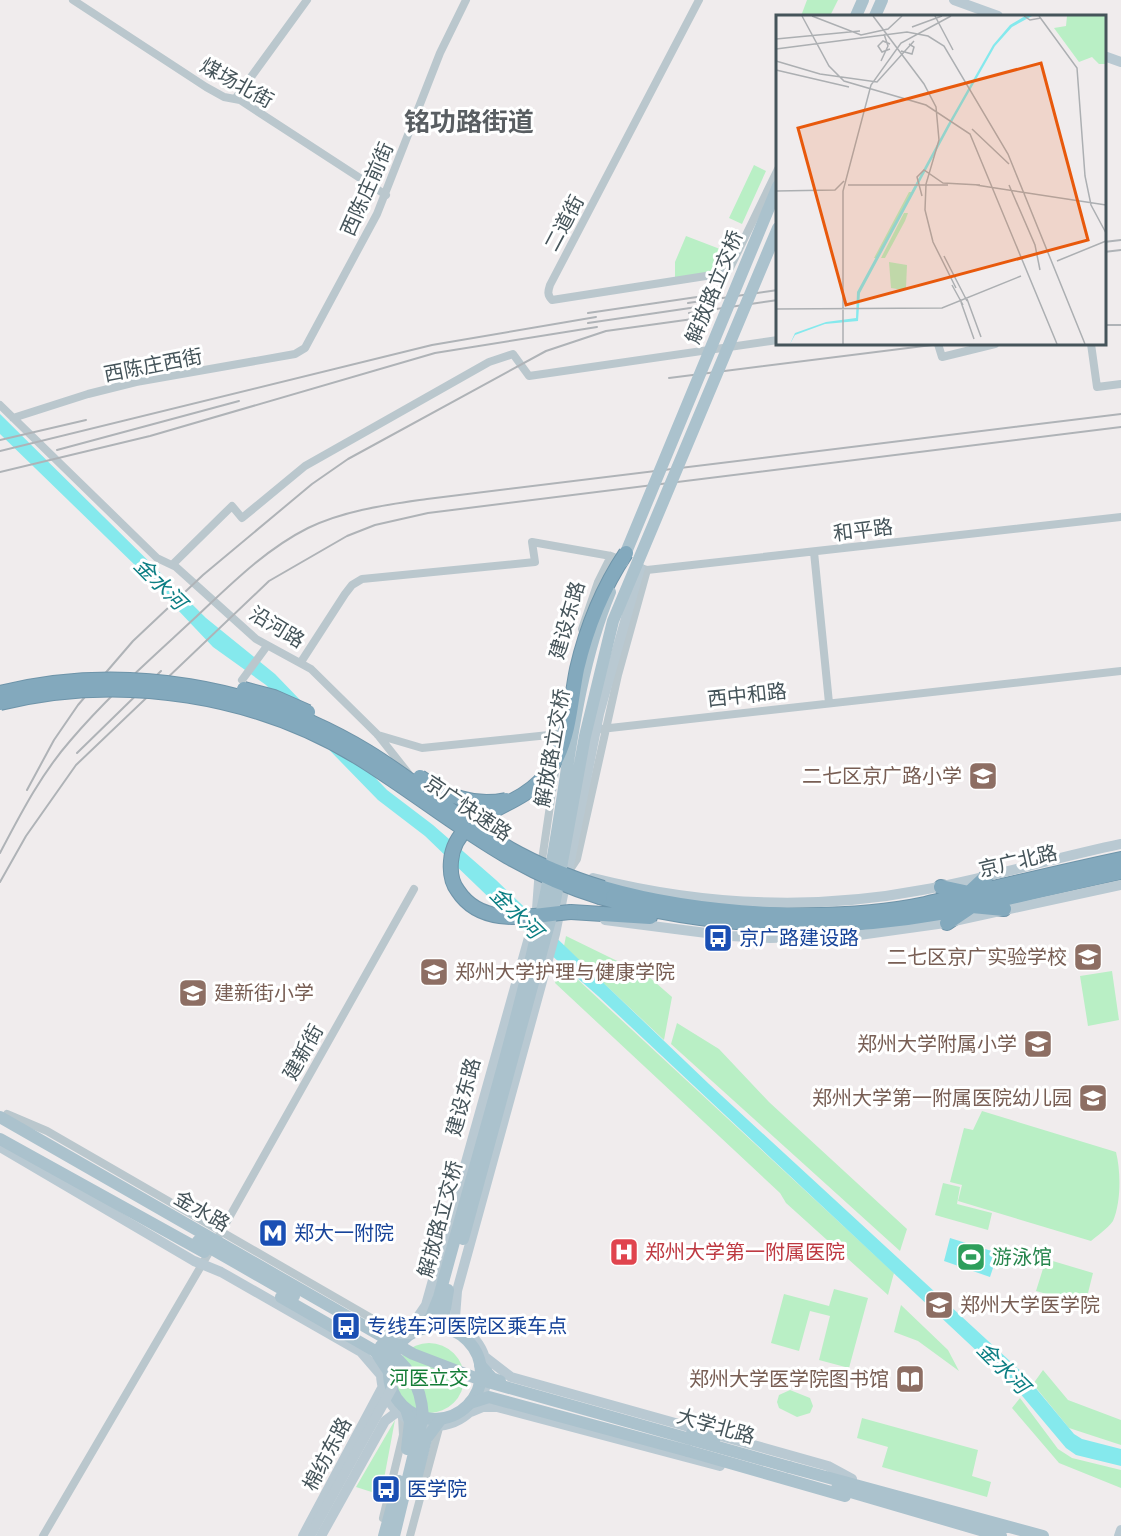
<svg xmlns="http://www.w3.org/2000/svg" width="1121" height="1536" font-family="Quicksand,'Noto Sans SC',sans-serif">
<rect width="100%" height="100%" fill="#f0eced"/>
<path fill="#b9efc5" d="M 807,0 L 838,0 L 830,16 L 801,16 Z
M 754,165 L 766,171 L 742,224 L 729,218 Z
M 686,236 L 733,254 L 724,270 L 675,278 L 675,262 Z
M 566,936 L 648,976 L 672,997 L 664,1040 L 564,946 Z
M 561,964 L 894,1273 L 888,1295 L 786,1203 L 780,1193 L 555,983 Z
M 1112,971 L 1119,1020 L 1088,1026 L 1080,976 Z
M 677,1023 L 719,1049 L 769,1102 L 907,1229 L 900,1251 L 671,1044 Z
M 982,1111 L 1116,1152 C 1121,1172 1121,1203 1113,1221 C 1107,1229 1098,1235 1091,1241 L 958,1201 L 962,1185 L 950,1182 L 964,1128 L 973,1130 Z
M 943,1183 L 960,1187 L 957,1204 L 992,1213 L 988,1230 L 935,1215 Z
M 1046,1259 L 1093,1273 L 1085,1305 L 1036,1291 Z
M 834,1289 L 868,1298 L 849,1368 L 819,1360 L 830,1316 L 810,1311 L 799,1351 L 771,1343 L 784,1294 L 829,1306 Z
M 901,1305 L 948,1350 L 959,1371 L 918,1341 L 894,1332 Z
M394 1378a35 35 0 1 1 70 0a35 35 0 1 1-70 0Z
M 1043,1370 L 1068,1400 L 1121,1420 L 1121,1445 L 1069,1428 L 1033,1384 Z
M 790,1390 L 810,1398 L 813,1406 L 810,1413 L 797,1417 L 779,1408 L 777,1402 L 779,1395 Z
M 1020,1398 L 1058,1449 L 1072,1458 L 1121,1470 L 1121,1488 L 1059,1463 L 1012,1408 Z
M 862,1418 L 978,1450 L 972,1476 L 991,1482 L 987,1497 L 882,1467 L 888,1447 L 857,1438 Z
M 395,1420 L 381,1495 L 356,1487 Z"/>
<path fill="#85e9ed" d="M 0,414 L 206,618 L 275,674 L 387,790 L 433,825 L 496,880 L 709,1084 L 1024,1374 L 1074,1434 L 1082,1439 L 1121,1449 L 1121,1466 L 1076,1455 L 1066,1448 L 1013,1385 L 598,996 L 527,934 L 425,836 L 378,800 L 266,685 L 213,647 L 140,570 L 0,434 Z
M 950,1238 L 998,1253 L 990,1277 L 944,1261 Z"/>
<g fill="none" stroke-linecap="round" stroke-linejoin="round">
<g stroke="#6e94a9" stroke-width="16">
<path id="highway" d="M 941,887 L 969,893 L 986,877
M 603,888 C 696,915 830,924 925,904 C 990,889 1055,873 1121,859
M 600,897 C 708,928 828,933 939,913 C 1000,901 1060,885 1121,872
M 571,912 L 650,917
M 947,923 L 972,906 L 1004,909"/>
</g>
<path stroke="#bac7cd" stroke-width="8" d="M 73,0 L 206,87 L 224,97 L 240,100 L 386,195
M 699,0 L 550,285 C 548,291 547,295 552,300 L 725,273 L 730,268 L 778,169
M 235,99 L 307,0
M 938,344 L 942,357 L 995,344
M 1091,344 L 1097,387 L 1121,384
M 0,405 L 157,558 L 176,567 L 256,639 L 311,669 L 378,735 L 408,773
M 13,418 L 88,394 L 136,382 L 295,354 L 305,348 L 377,214 L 440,53 L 466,0
M 814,552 L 829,703
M 172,565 L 232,506 L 242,518 L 305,466 L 489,362 L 513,354 L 529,376 L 778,340
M 638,567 L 647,570 L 1121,517
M 582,629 L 598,582 L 611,556
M 301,662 L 345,594 L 352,585 L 362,579 L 535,562 L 532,542 L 611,556 L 624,561
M 242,680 L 267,646
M 592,730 L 1121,671
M 378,735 L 422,748 L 568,733
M 542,860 L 556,765
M 571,868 L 577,859 L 618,675 L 647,570
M 7,1114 L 47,1131 L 385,1326 L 407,1327
M 383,1518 L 403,1435 L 402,1417
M 43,1536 L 221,1232 L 414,889
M 410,1536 L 439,1428"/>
<path stroke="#b9c9d2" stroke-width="10" d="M 954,0 L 998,16
M 1104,56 L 1121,62
M 593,878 C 701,905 812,911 922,890 C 989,878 1054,858 1121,844
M 605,920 L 730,936 L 770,938 L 859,935 L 945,923 L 1121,885
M 0,1147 L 194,1261 L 221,1272 L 361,1352 L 380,1374
M381 1373a53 53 0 1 1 106 0a53 53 0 1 1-106 0Z
M 413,1324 L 426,1305 L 537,909 L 540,868
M 463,1328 L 455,1317 L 457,1291 L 555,934 L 571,856
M 485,1357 L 511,1377 L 828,1466 L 852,1479
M 471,1412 L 483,1407 L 497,1407 L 720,1466
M 303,1536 L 382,1388
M 321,1536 L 385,1421 L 397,1412
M 1119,1536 L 1121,1530"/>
<path stroke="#abc2cd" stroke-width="12" d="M 856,16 L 863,0
M 875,16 L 882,0
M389 1373a46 46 0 1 1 92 0a46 46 0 1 1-92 0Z
M 692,1433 L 714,1440
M 688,1451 L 845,1496
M 789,1467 L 1043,1536
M 837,1488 L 1001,1536"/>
<use href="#highway" stroke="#83a9bd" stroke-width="14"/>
<path stroke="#afb3b7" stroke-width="2" d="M 1104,242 L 1121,240
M 1104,252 L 1121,250
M 688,303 L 778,290
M 588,313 L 697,297
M 689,313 L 778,300
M 588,323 L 697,307
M 1104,325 L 1121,325
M 669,378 L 940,344
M 0,440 L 86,420
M 57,450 L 239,401
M 0,451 L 432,345 L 596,317
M 0,472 L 150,436 L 435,353 L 597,327
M 77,753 L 161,671
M 27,790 L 54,740 L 78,705 L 133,641 L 203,575 L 312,484 L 348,459 L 546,351 L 606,331 L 700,318
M 0,853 C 20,815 41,774 70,741 C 108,696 154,656 197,616 C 231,584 266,549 308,528 C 346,510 386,505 427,499 L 1121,414
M 0,882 L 26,836 L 76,765 L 269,581 L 347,536 L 375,525 L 428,513 L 1121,427"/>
<g stroke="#6e94a9" stroke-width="16" stroke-linecap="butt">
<path id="highway-bridge" d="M 244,689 L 274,697 L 308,712
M 0,693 C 124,662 259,686 368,752 C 417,782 460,821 510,849 C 540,866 571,878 603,888
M 0,703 C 122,673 258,694 364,761 C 446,813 504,868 600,897
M 420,777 C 447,796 473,807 506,800
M 571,912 C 533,915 483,929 458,891 C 451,882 450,872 451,861 C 454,822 496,812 524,794 C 538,785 550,772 557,757 C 570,731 571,698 577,669 C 587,626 602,589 626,553"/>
</g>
<path stroke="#b9c9d2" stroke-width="10" d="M 571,856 L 599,714 L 640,568
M 376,1328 L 393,1334 L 411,1334
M 310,1536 L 392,1388"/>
<path stroke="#abc2cd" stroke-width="12" d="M 622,562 L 778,186
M 0,1117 L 413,1354 L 481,1380 L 789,1467
M 0,1139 L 204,1252
M 463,1239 L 554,906 L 585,736 L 613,621 L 778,228
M 198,1241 L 294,1296
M 448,1290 L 444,1315 L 453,1331
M 281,1297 L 375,1351 L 389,1372
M 417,1331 L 431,1317 L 439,1297 C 474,1166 515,1035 544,902 C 567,800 570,689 610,592
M 381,1346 C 407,1364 421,1383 423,1416 L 394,1536
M 480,1365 L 492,1378 L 500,1381
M 470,1403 L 489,1397 L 688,1451
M 406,1409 L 410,1422 L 407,1449
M 413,1491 L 426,1439 L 441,1419
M 384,1536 L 399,1481"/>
<use href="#highway-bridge" stroke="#83a9bd" stroke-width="14"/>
</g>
<defs>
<g id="school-square" transform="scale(1.5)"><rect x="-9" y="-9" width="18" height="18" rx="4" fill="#8d6e63" stroke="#fff"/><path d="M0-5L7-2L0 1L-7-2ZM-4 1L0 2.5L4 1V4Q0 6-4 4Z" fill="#fff"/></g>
<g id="bus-square" transform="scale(1.5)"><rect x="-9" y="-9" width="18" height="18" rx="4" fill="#1a4fb4" stroke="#fff"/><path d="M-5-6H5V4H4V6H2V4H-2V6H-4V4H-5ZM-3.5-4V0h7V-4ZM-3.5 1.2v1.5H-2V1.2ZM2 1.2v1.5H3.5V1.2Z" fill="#fff"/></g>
<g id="university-square" transform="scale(1.5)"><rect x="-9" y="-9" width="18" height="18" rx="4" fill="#8d6e63" stroke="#fff"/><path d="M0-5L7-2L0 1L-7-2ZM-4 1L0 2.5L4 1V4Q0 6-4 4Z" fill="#fff"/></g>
<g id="metro-square" transform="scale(1.5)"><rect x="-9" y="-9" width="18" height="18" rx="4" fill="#1a4fb4" stroke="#fff"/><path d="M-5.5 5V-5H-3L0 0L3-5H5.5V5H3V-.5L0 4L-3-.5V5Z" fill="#fff"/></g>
<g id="hospital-square" transform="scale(1.5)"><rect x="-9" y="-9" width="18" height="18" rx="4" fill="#e0444e" stroke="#fff"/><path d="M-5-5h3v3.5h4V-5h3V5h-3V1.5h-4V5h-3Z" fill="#fff"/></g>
<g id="stadium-square" transform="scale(1.5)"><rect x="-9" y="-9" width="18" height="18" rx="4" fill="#2e9e5b" stroke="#fff"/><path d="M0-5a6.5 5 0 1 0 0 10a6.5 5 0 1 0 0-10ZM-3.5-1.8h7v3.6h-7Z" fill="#fff"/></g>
<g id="library-square" transform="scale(1.5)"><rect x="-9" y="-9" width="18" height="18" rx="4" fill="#8d6e63" stroke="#fff"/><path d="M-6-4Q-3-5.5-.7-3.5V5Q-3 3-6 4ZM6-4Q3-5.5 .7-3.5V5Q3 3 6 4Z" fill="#fff"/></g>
</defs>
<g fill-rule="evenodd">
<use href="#school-square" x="983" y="776"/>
<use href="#bus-square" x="718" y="938"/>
<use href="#school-square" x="1088" y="957"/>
<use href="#university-square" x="434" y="972"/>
<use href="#school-square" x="193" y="993"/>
<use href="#school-square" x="1038" y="1044"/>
<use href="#school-square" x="1093" y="1098"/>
<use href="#metro-square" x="273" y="1233"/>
<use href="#hospital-square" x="624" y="1252"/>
<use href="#stadium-square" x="971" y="1257"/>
<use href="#university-square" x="939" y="1305"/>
<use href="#bus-square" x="346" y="1326"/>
<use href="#library-square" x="910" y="1379"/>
<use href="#bus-square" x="386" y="1489"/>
</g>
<g text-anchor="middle" stroke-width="6" stroke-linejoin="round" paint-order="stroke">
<g font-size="20" fill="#45545a" stroke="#fff">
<text transform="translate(237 83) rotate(29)" y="7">煤场北街</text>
<text transform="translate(367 189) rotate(-66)" y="7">西陈庄前街</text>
<text transform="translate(564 223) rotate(-62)" y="7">二道街</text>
<text transform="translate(714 287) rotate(-68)" y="7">解放路立交桥</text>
<text transform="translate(153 365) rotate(-11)" y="7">西陈庄西街</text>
<text transform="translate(863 530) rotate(-7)" y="7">和平路</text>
<text transform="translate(567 620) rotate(-74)" y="7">建设东路</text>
<text transform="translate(277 627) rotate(31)" y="7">沿河路</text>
<text transform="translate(747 695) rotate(-6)" y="7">西中和路</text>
<text transform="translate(552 748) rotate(-80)" y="7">解放路立交桥</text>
<text transform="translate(468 808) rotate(34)" y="7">京广快速路</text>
<text transform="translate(1018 861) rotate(-13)" y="7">京广北路</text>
<text transform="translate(303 1052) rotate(-61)" y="7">建新街</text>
<text transform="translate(463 1097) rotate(-75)" y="7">建设东路</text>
<text transform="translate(202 1211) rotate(30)" y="7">金水路</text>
<text transform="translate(440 1219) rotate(-75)" y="7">解放路立交桥</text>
<text transform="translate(716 1426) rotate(16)" y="7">大学北路</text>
<text transform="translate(327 1454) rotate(-62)" y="7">棉纺东路</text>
</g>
<g font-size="20" fill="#785e54" stroke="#fff" text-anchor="end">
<text x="962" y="783">二七区京广路小学</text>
<text x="1067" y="964">二七区京广实验学校</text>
<text x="455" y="979" text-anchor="start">郑州大学护理与健康学院</text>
<text x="214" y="1000" text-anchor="start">建新街小学</text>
<text x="1017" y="1051">郑州大学附属小学</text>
<text x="1072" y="1105">郑州大学第一附属医院幼儿园</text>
<text x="960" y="1312" text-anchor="start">郑州大学医学院</text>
<text x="889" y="1386">郑州大学医学院图书馆</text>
</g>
<g font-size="20" fill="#164399" stroke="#fff" text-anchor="start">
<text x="739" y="945">京广路建设路</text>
<text x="294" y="1240">郑大一附院</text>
<text x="367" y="1333">专线车河医院区乘车点</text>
<text x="407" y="1496">医学院</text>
</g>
<g font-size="20" fill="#be3a42" stroke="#fff" text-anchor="start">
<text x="645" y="1259">郑州大学第一附属医院</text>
</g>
<g font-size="20" fill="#27864d" stroke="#fff" text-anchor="start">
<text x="992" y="1264">游泳馆</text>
</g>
<g font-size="20" fill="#147d37" stroke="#fff">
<text x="429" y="1385">河医立交</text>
</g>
<g font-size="21" font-style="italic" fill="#0b7e83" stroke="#fff">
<text transform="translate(160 584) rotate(45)" y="7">金水河</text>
<text transform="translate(516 913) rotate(45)" y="7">金水河</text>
<text transform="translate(1003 1368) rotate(45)" y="7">金水河</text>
</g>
<g font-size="26" font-weight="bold" fill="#595e62" stroke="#fff">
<text x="469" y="131">铭功路街道</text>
</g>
</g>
<g transform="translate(776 15)">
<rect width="330" height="330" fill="#f0eced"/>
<path d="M 291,1 L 330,1 L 330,49 L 323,49 L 316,42 L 303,47 L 278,13 L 290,11 ZM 133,177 L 136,177 L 101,243 L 98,243 ZM 128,198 L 132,198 L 129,206 L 109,243 L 105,243 ZM 113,247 L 131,250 L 130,273 L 127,275 L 115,273 Z" fill="#b9efc5"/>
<path d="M 249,1 L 256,1 L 236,12 L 219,31 L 176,107 L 84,278 L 82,306 L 49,309 L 19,320 L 14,329 L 19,318 L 50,307 L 80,303 L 81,277 L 172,109 L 217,30 L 234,10 Z" fill="#85e9ed"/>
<path fill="none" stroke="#acafb2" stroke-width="1.5" d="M 26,1 L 53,51 L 68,66 L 150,90 L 194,119 L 281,329M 36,1 L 85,20 L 112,14 L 126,1M 97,1 L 148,69 L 160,92 L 163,125 L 150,169 L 149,195 L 157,227 L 180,273M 159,1 L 177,35M 248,1 L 254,5 L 265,3M 263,1 L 301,53 L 309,161 L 315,190 L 330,218M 136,12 L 166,1M 0,24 L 84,16M 0,34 L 131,17 L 152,21 L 168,31 L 232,139 L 309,329M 114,34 L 106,37 L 102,31 L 107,26 L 114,29M 125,36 L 136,39 L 138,32 L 133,29M 0,46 L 44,59 L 101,67 L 138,26M 105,46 L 112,31 L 108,19M 0,55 L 73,72M 196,114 L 233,149M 72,170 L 172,170M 200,170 L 330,190M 233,170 L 259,230 L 264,255M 0,176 L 59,175 L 68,166M 146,181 L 141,162 L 148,155 L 167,168 L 204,170M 168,241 L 191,286M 281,246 L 330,226M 176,270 L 187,290M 191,284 L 205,322M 185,287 L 198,324M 0,294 L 166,293 L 245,261M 67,329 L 67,176 L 95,70 L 125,28 L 175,1"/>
<path fill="#e8590c" fill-opacity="0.15" stroke="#e8590c" stroke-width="3" d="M 265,48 L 312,225 L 70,290 L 22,113 Z"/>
<rect width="330" height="330" fill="none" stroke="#45545a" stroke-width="3"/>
</g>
</svg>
